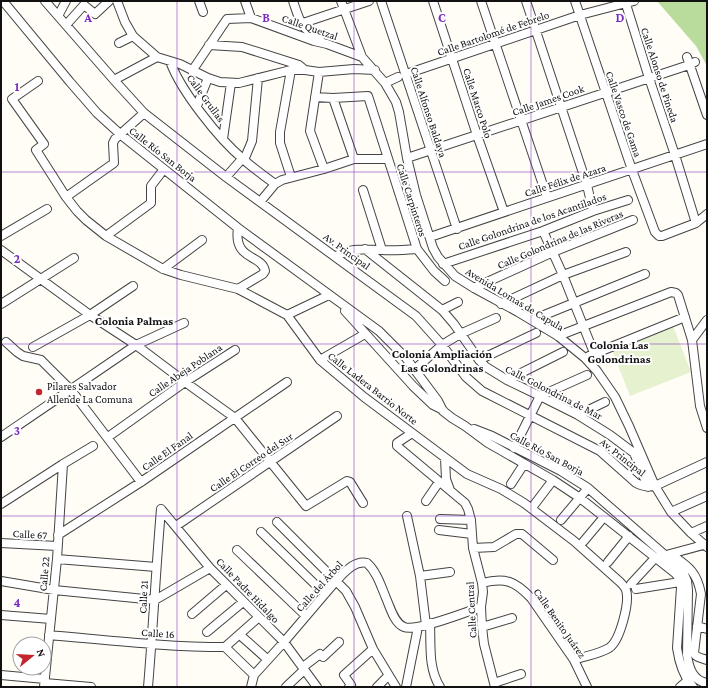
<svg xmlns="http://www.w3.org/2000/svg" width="708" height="688" font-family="'Crimson Pro',serif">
<rect width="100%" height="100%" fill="#fffdf5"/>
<path fill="#b9dc9c" d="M 657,1 L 707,1 L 707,66 L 696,46 Z"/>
<path fill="#e6f2cf" d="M 673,326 L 691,372 L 630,396 L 612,350 Z"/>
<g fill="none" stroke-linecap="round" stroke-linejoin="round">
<g stroke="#444" stroke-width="10">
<path id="minor" d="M 3,1 L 70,82 L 97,113 L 120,134 L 238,228 L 379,331 L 406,358 L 438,401 L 443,411 L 452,418 L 465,426 L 488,443 L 553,480 L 580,498 L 675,573 L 679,578 L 681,587 L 677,648 C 679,662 683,676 693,687
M 45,1 L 114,80 L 144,113 L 226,177 L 416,316 L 442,345 L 466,377 L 482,391 L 600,451 L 636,483 C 643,487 648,487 655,486 L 707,462
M 117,1 L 125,22 L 133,36 L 157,57 L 180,64 L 208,78 L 220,82 L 239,83 L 291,70 L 305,70 L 319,72 L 354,69 L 375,70
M 199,1 L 203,12
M 245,1 L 251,18
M 293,1 C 301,25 300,26 321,41
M 341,1 L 362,57 L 385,83 L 396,102 L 399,112 L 407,158 L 416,195 L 433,248 L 438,257 L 455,276 L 474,288 L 518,312 L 558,336 L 585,358 L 597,371 L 615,397 L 629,426 L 655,486 L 671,512 L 691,533 L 707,547
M 381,1 L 457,229
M 433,1 L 477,135 L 504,212
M 481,1 L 547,197
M 526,1 L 587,185 L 593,211
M 575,1 L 632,170 L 655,232 L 659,236 L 662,236 L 696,223 L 707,214
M 625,1 L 649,78 L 675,155 L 696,223
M 58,16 L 66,1
M 300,24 L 369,1
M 66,25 L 84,5 L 95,14 L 109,1
M 119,43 L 133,36
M 209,45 L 242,47 L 299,65 L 305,70
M 687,57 L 707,115
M 170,61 C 180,90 219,139 243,159 C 253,168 264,176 275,184 L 260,202
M 291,70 L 280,132 L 280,143 L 291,177
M 192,71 L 227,19 L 251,18 L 314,41 L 327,44 L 362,57
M 319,72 L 310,131 L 324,169
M 406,74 L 580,15 L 634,1
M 114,80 L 157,57
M 38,81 L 12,99 L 44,144 L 36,150 L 66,197 L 77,211 L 86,220 L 106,236 L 163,269 L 181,275 L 238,289 L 287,315 L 320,360 L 364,397 L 467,474 L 501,489 L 524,503 L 574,541 L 620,582 C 622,584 625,587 626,590 C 630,602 620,641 609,648 C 599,654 585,656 574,660
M 385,83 L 398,77
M 315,97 L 333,98 L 368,96 L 417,249 L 434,271 L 445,281
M 333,98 L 354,159
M 197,106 L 208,78
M 223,139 L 231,83
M 407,158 L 689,65 L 695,62
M 244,160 L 252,141 L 258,78
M 226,177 L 242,159
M 275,184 L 282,180 L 324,169 L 354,159 L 387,159
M 363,190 L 382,250
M 66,197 L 114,163 L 113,143 L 115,139 L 144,113
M 543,231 L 563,275 L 594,353
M 1,236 L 47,209
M 106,236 L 151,203 L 151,186 L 164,169
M 430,237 L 707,144
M 365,249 L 442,310 L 454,324 L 479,360 L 486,367 L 507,380 L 540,396 L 578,415 L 610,435 L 634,453 L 648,487
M 1,250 L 90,315 L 136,345 L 185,382 L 235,418 L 306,506 L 347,481 L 350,482 L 363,503
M 336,256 C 354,247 363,250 382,250 C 393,251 405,250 417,249
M 443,264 L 543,231 L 593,211 L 628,200
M 163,269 L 202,240
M 474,288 L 553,252 L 633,220
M 238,289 L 263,274 L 265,271 C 262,254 233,261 238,228
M 1,304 L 74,258
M 501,304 L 563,275 L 626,252
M 442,310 L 458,302
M 345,311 L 413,386 L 433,405 L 443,410
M 287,315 L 329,295
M 532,320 L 645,274
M 558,336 L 671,292 L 676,293 L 678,295 L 692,340 L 700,406 L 707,428
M 692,340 L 707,320
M 6,342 L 17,352 L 23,356 L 41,360 L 71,390 L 141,482
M 33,347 L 90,315 L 133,286
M 589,356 L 685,317
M 320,360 L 365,334
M 479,360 L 536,333
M 415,369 L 442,345 L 460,334 L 496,318
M 507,380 L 563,352
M 578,415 L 605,402
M 474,429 L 492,436 L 561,471 L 588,488 L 666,556 L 684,574 L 687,581 L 688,590 L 687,655 C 689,668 693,681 707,683
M 412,433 L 397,443 L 397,446 L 465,503 L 468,509 L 471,520 L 473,548 L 482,583 L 483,592 L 481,607 L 482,627 L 484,644 L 495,687
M 1,437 L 136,345 L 184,323
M 108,437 L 185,382 L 235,350
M 514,448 L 540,396 L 587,375
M 445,458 L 446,479 L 450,490
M 511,484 L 524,464
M 426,501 L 439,482
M 1,504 L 63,464 L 93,446
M 534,505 L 553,480
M 161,509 L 210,568 L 284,642 L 317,687
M 671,512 L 707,496
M 407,516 L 420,576 L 426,625
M 440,519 L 471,520
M 561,520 L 588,488
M 277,522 L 346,591 L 355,607 L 373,649 L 396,687
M 176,526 L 337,416
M 439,530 L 472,534
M 261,532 L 325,594
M 691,533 L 707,526
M 58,535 L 141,482 L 287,382
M 583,542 L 604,517
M 1,543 L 57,546
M 473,548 L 494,547 L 516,534 L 522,534 L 553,560
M 237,550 L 306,616
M 672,555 C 689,567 697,572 701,594 L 694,653 C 696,658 702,658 707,660
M 57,559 L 156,567
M 608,562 L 629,536
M 420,576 L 450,572
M 1,581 L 54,590 L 155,600 L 210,568
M 482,583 C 505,577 515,581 531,598 L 574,660 L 587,687
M 631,584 L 655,558 L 707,544
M 636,589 L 680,582
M 192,614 L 226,585
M 1,615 L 51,619
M 430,623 C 431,645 428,668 440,687
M 697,626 L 707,629
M 482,627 L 512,618
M 207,632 L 243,602
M 49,635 C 108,640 166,647 225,647 L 254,675
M 240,635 L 267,659
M 225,647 L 259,617
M 303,667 L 320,654 L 323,657 L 339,642
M 1,675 L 45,679
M 45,683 L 91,687
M 494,683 L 521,674
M 44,687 L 57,559 L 63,464
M 148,687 C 153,628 156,568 161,509
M 251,687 L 254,675 L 284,642 L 336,581 C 344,573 354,560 367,563 C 377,572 381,586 386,598 C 390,607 394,623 404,627 C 416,632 466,612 481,607
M 286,687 L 304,670
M 349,687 L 351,685 L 344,675 L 373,649
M 377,687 L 388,676
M 406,687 L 418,627
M 680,687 L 687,681"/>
</g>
<use href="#minor" stroke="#fff" stroke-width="8"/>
</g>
<path fill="none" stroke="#7b2cbf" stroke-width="1" stroke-opacity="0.55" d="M 177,1 L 177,687M 354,1 L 354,687M 531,1 L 531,687M 1,172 L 707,172M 1,344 L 707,344M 1,516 L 707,516"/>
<circle fill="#c4262e" stroke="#fff" stroke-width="1.5" cx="39" cy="392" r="4"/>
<g text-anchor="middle" stroke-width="4" stroke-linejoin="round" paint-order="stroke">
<g font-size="11" fill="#111" stroke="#fff">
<text transform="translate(310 27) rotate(19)" y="4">Calle Quetzal</text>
<text transform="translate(493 33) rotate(-19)" y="4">Calle Bartolomé de Febrelo</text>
<text transform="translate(660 75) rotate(72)" y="4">Calle Alonso de Pineda</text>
<text transform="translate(206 98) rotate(54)" y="4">Calle Grullas</text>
<text transform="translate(548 100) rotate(-19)" y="4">Calle James Cook</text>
<text transform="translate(478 103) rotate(72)" y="4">Calle Marco Polo</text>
<text transform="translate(429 112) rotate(72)" y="4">Calle Alfonso Baldaya</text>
<text transform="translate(624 114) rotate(71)" y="4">Calle Vasco de Gama</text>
<text transform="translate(163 154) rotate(38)" y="4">Calle Río San Borja</text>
<text transform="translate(565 180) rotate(-18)" y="4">Calle Félix de Azara</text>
<text transform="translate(412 200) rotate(72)" y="4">Calle Carpinteros</text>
<text transform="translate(532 221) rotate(-19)" y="4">Calle Golondrina de los Acantilados</text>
<text transform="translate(560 239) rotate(-23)" y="4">Calle Golondrina de las Riveras</text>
<text transform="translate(347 251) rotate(36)" y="4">Av. Principal</text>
<text transform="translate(515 299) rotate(31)" y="4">Avenida Lomas de Capula</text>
<text transform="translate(185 370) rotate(-34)" y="4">Calle Abeja Poblana</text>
<text transform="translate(373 388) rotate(38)" y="4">Calle Ladera Barrio Norte</text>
<text transform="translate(554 392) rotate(27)" y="4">Calle Golondrina de Mar</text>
<text transform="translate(167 451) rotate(-35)" y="4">Calle El Fanal</text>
<text transform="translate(547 453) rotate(28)" y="4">Calle Río San Borja</text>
<text transform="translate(623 457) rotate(38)" y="4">Av. Principal</text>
<text transform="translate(251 462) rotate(-34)" y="4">Calle El Correo del Sur</text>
<text transform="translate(30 534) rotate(3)" y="4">Calle 67</text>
<text transform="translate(44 574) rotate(-85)" y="4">Calle 22</text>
<text transform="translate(319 586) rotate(-48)" y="4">Calle del Árbol</text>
<text transform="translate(248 590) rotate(46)" y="4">Calle Padre Hidalgo</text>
<text transform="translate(143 597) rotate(-87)" y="4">Calle 21</text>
<text transform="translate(471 610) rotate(-93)" y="4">Calle Central</text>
<text transform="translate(560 623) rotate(55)" y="4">Calle Benito Juárez</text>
<text transform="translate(158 633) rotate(4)" y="4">Calle 16</text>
</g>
<g font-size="11" fill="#111" stroke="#fff" text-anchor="start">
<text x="47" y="390">Pilares Salvador<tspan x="47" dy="13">Allende La Comuna</tspan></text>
</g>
<g font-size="12" font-weight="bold" fill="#111" stroke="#fff">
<text x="134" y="325">Colonia Palmas</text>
<text x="619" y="349">Colonia Las<tspan x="619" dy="14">Golondrinas</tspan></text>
<text x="442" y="358">Colonia Ampliación<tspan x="442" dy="14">Las Golondrinas</tspan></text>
</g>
</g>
<g font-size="13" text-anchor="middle" font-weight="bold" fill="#7b2cbf" stroke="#fff" stroke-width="4" stroke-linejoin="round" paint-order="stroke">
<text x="88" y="22">A</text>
<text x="266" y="22">B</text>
<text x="442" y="22">C</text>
<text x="620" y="22">D</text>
<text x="17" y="91">1</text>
<text x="17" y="263">2</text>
<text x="17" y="435">3</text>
<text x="17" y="607">4</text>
</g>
<rect width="708" height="688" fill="none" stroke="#111111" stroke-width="4"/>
<g transform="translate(32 656) rotate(72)"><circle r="19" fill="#ffffff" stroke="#a0a0a0"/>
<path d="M0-3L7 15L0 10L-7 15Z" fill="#c4262e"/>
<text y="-6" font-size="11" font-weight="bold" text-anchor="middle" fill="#111111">N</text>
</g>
</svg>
